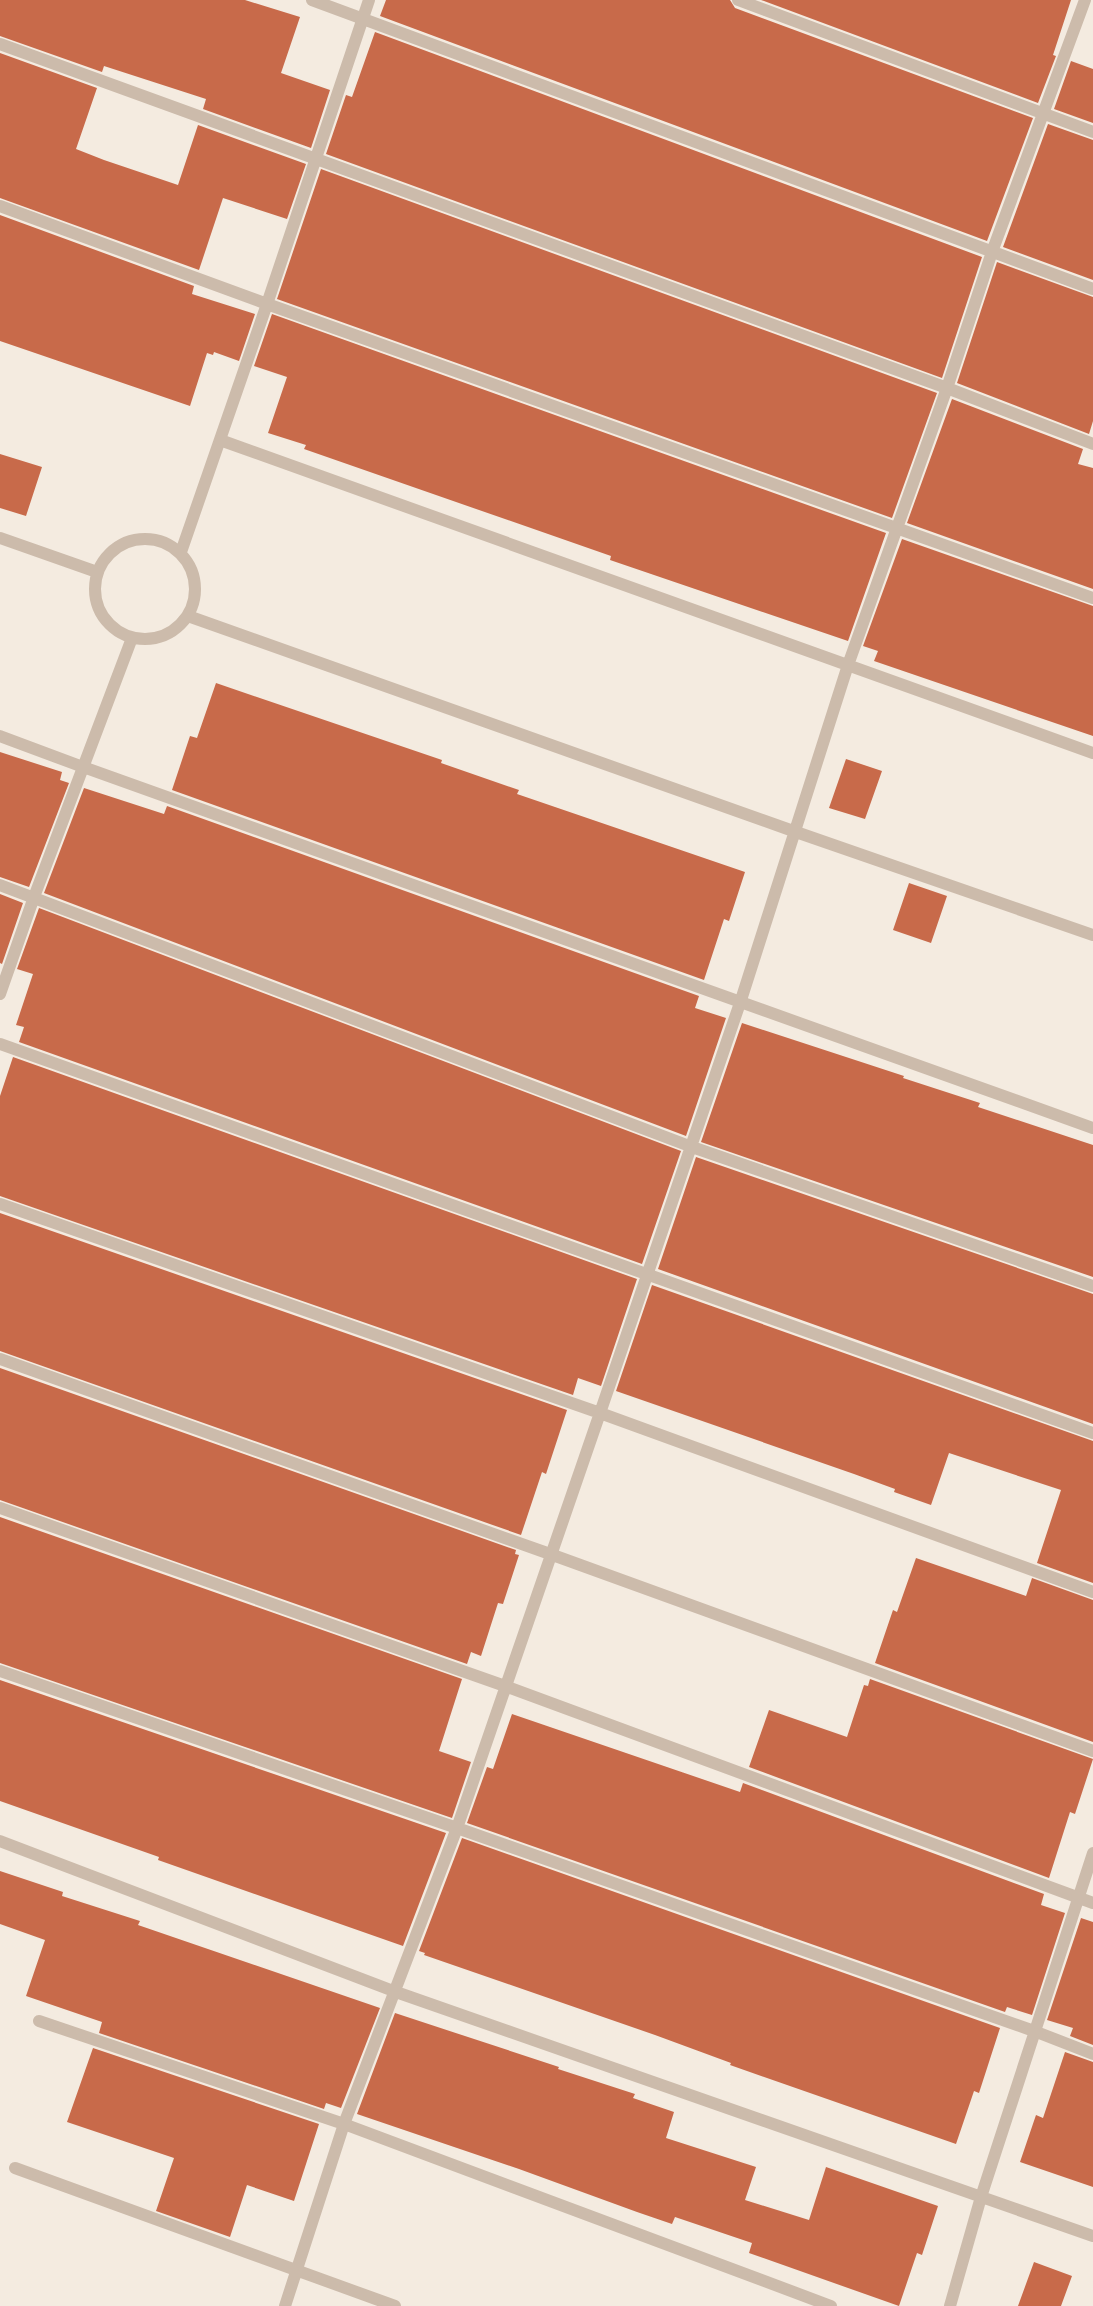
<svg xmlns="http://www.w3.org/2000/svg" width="1093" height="2306" font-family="Jost,sans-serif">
<rect width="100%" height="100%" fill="#f4ebe0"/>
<path fill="#c86a4a" d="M 0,0 L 245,0 L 300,17 L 281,73 L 330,90 L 311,148 L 203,109 L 206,99 L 104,66 L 102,72 L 0,36 Z
M 386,0 L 730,0 L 735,8 L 1033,118 L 987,241 L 380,16 Z
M 761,0 L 1071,0 L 1053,55 L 1056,56 L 1038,103 Z
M 375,32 L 982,257 L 942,378 L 326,154 L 346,95 L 352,97 Z
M 0,53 L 97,88 L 76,149 L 104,160 L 178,185 L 198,125 L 306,164 L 287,219 L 223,198 L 199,270 L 0,198 Z
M 1071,61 L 1093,69 L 1093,123 L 1054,109 Z
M 1048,124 L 1093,140 L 1093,280 L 1003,247 Z
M 321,169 L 937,393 L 892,518 L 277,299 Z
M 0,215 L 194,286 L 192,294 L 255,314 L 239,361 L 214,352 L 213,355 L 207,353 L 190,406 L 0,341 Z
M 997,262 L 1093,297 L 1093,421 L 1089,434 L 957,383 Z
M 272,314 L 886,533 L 848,641 L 610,560 L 611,556 L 304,449 L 306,445 L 268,433 L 287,377 L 254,366 Z
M 952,399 L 1083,449 L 1078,464 L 1093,468 L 1093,589 L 907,523 Z
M 0,454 L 42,467 L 26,516 L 0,508 Z
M 902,539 L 1093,606 L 1093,736 L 874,661 L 878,651 L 863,646 Z
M 216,683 L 442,760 L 441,763 L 519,790 L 517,794 L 745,872 L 729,921 L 724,919 L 704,980 L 172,790 L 190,736 L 197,738 Z
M 0,752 L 62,772 L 60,780 L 69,783 L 29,887 L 0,877 Z
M 846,759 L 882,771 L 865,819 L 829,808 Z
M 84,788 L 164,814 L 167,806 L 699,996 L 695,1008 L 726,1018 L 686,1136 L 44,893 Z
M 909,883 L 947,896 L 931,943 L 893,930 Z
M 0,894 L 23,903 L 2,964 L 0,963 Z
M 39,908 L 681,1151 L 642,1264 L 19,1042 L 24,1027 L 16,1025 L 33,974 L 17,969 Z
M 742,1023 L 904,1076 L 903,1078 L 980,1103 L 978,1107 L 1093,1145 L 1093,1277 L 701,1142 Z
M 13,1057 L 637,1279 L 601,1386 L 578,1378 L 573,1395 L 0,1196 L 0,1096 Z
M 696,1157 L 1093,1294 L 1093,1424 L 658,1269 Z
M 0,1213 L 567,1410 L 546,1474 L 542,1472 L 521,1535 L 0,1351 Z
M 652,1285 L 1093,1441 L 1093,1583 L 1037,1563 L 1061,1490 L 949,1453 L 931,1505 L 894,1492 L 895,1489 L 854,1474 L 616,1391 Z
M 0,1368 L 516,1550 L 515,1554 L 519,1555 L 503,1604 L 498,1603 L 481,1656 L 471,1652 L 467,1664 L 0,1500 Z
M 0,1517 L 462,1679 L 439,1751 L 471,1762 L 452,1818 L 0,1663 Z
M 916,1558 L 1026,1596 L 1032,1578 L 1093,1600 L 1093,1742 L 875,1663 L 893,1610 L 897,1612 Z
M 870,1679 L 1093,1759 L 1075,1814 L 1070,1812 L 1049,1878 L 749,1767 L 769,1710 L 847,1737 L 864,1685 L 868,1686 Z
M 0,1680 L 446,1833 L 403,1946 L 158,1860 L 159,1857 L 0,1801 Z
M 512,1714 L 740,1792 L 743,1783 L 1044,1894 L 1041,1905 L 1065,1913 L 1032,2015 L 1007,2007 L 1005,2012 L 467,1823 L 487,1767 L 493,1769 Z
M 462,1838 L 1000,2028 L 979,2093 L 974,2091 L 956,2144 L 730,2065 L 731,2063 L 655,2035 L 424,1955 L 425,1953 L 419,1951 Z
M 0,1871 L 63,1892 L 62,1896 L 140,1921 L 138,1925 L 380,2008 L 341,2108 L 326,2103 L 324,2109 L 99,2033 L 102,2022 L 26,1996 L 45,1940 L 0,1924 Z
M 1081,1918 L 1093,1922 L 1093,2045 L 1070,2036 L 1073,2028 L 1047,2020 Z
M 395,2013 L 559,2067 L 558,2069 L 635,2094 L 633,2098 L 674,2112 L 666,2138 L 756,2167 L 745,2200 L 809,2220 L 826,2167 L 938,2206 L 922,2255 L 917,2253 L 899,2306 L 749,2253 L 752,2243 L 675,2217 L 672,2224 L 637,2212 L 519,2169 L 357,2114 Z
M 93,2048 L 319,2124 L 294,2201 L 247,2185 L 230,2237 L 156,2211 L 174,2158 L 67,2122 Z
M 1065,2052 L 1093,2062 L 1093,2187 L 1020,2162 L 1036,2115 L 1043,2118 Z
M 1034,2262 L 1072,2276 L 1061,2306 L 1018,2306 Z"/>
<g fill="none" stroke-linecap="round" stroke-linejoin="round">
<path stroke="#ccbbab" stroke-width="12" d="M 312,0 L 1093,289
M 738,0 L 1093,132
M 0,44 L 947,388 L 1093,444
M 0,206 L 267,304 L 1093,598
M 220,440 L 1093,753
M 0,538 L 97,572
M95 589a50 50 0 1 1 100 0a50 50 0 1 1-100 0Z
M 181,552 L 267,304 L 369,0
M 188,616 L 796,832 L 1093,935
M 0,736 L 83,767 L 1093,1128
M 0,885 L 692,1147 L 1093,1286
M 0,994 L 34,897 L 132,638
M 0,1044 L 1093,1433
M 0,1204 L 600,1413 L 1093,1592
M 0,1359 L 550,1554 L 1093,1751
M 0,1508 L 505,1686 L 1093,1903
M 0,1671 L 457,1828 L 1034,2031 L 1093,2054
M 0,1841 L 396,1992 L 1093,2236
M 39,2021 L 344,2124 L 831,2306
M 15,2168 L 395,2306
M 285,2306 L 344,2124 L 457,1828 L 600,1413 L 741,1000 L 848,665 L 947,388 L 992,252 L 1085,0
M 950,2306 L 981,2197 L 1093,1853"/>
</g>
</svg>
